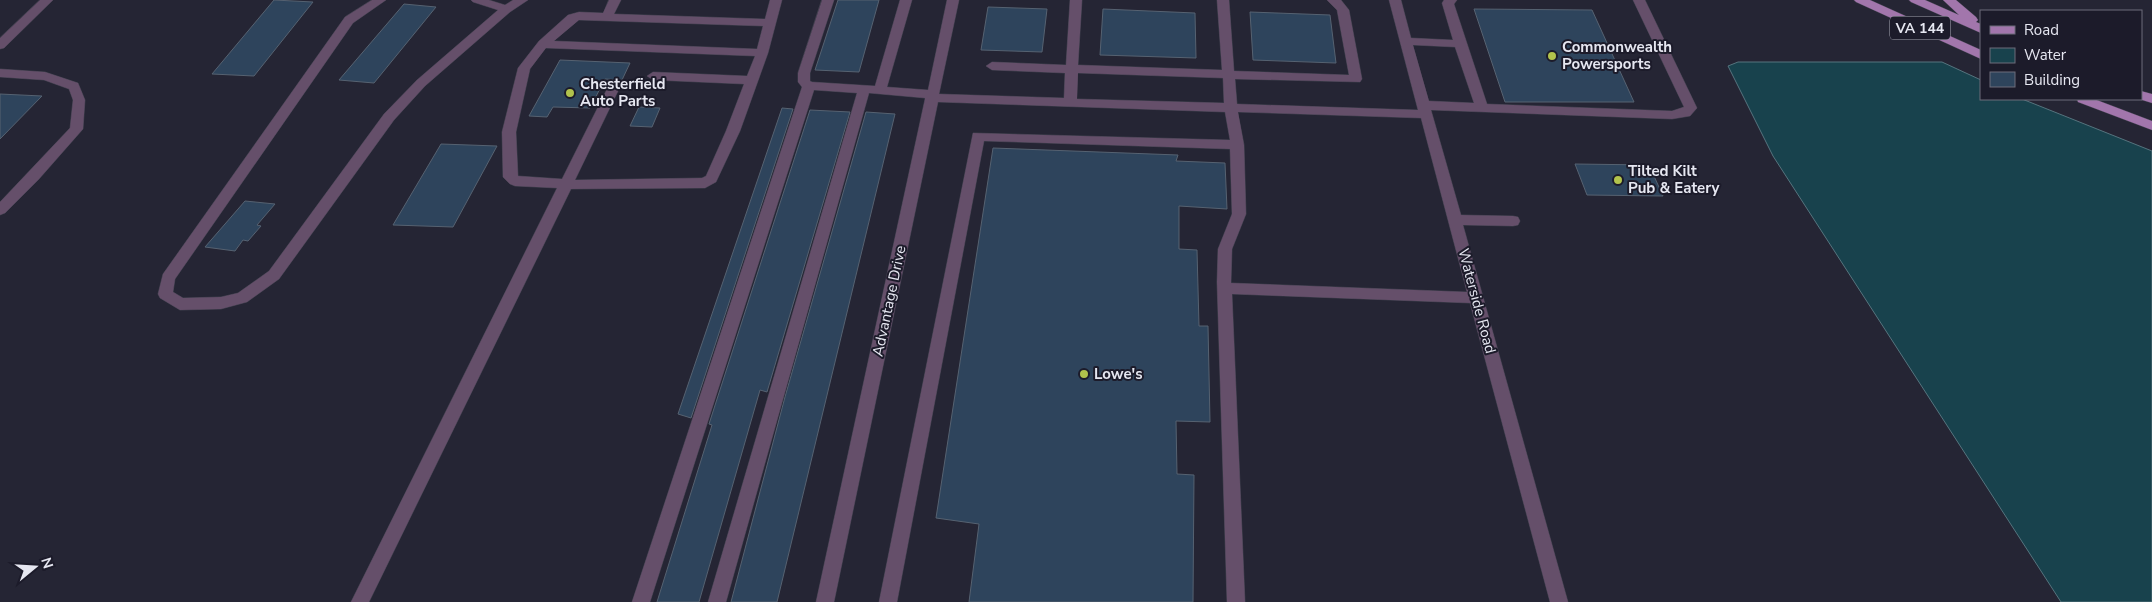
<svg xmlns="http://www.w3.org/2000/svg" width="2152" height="602" font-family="'Nunito Sans',sans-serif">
<rect width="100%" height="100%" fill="#252534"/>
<path fill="#18424d" stroke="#56747e" d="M 1738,62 L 1942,62 L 1981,80 L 1981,99 L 2022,99 L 2152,151 L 2152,602 L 2061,602 L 1773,156 L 1728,66 Z"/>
<path fill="#2e445c" stroke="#566271" d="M 274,0 L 313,2 L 254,76 L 212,74 Z
M 838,0 L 879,0 L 859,72 L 815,70 Z
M 404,4 L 436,7 L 374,83 L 339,80 Z
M 988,7 L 1047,9 L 1042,52 L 981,50 Z
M 1103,9 L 1195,13 L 1196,58 L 1100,55 Z
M 1474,9 L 1592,10 L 1634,102 L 1505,102 Z
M 1250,12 L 1330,15 L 1336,63 L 1253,60 Z
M 560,60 L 630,63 L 622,80 L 605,79 L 590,108 L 553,107 L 547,117 L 529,116 Z
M 0,94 L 42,96 L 0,139 Z
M 639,107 L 660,108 L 652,127 L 630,126 Z
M 782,108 L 793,109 L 691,418 L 678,414 Z
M 810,110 L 850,112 L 767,392 L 760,390 L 699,602 L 657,602 L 712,425 L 709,424 Z
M 866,112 L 895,114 L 777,602 L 731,602 L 785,397 Z
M 441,144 L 497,146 L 453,227 L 393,225 Z
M 993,148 L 1178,155 L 1176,161 L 1225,163 L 1227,209 L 1179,206 L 1179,249 L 1197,250 L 1199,326 L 1208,326 L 1210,422 L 1176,421 L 1177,474 L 1194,475 L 1193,602 L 969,602 L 979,524 L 936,518 Z
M 1575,164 L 1649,165 L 1663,196 L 1587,195 Z
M 245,201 L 275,204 L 257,225 L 261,226 L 248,241 L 243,240 L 235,251 L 205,247 Z"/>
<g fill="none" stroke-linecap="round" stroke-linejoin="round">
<g stroke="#40404e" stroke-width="1">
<path id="minor" d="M 40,0 L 53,0 L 4,48 L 0,49 L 0,38 Z
M 372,0 L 386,0 L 353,23 L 175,279 L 173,292 L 183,298 L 221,297 L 238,293 L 269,271 L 384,114 L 417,80 L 498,10 L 473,2 L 471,0 L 489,0 L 505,5 L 513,0 L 528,0 L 510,12 L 425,86 L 394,120 L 279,279 L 247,302 L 221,309 L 180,310 L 160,298 L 158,294 L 163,274 L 345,17 Z
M 609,0 L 621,0 L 614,14 L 765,19 L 770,0 L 782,0 L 768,53 L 740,131 L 716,182 L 705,188 L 571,189 L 369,602 L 351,602 L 557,188 L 515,186 L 510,184 L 503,177 L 502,132 L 518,68 L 539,41 L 568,15 L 579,12 L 603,13 ZM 579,20 L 763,26 L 757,49 L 554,41 ZM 546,48 L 755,56 L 747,76 L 653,72 L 647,76 L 653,80 L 744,84 L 726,131 L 706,176 L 702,178 L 575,180 L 619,89 L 613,85 L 607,89 L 562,179 L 518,176 L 516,132 L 530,69 Z
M 822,0 L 834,0 L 810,73 L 810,81 L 812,82 L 875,86 L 900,0 L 912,0 L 887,87 L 928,90 L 947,0 L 959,0 L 939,94 L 1064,98 L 1065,73 L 992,70 L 986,66 L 992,62 L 1066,65 L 1070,0 L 1082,0 L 1078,65 L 1222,70 L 1217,0 L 1229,0 L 1234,71 L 1349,75 L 1337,10 L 1327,0 L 1341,0 L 1349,10 L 1362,79 L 1360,82 L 1235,79 L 1237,104 L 1418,110 L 1389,0 L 1401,0 L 1411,38 L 1453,40 L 1442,3 L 1444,0 L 1457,0 L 1454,4 L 1487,104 L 1672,111 L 1684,107 L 1633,0 L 1645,0 L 1697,108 L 1690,116 L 1672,119 L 1431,110 L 1461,215 L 1513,216 L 1518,217 L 1520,221 L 1518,225 L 1513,226 L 1463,225 L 1568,602 L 1550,602 L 1470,303 L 1232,294 L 1245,602 L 1227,602 L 1217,282 L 1218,249 L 1232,214 L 1230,149 L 984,141 L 897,602 L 879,602 L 973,133 L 1230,140 L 1225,112 L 938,102 L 834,602 L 816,602 L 925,99 L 925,98 L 869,93 L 726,602 L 708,602 L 857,93 L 814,90 L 650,602 L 632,602 L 802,87 L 798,82 L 798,73 ZM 1413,45 L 1455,47 L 1474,103 L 1429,101 ZM 1078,73 L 1223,78 L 1224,103 L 1077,99 ZM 1238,112 L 1421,118 L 1467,292 L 1231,283 L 1232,249 L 1246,214 L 1244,145 Z
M 0,69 L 45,72 L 78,83 L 85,100 L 83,129 L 39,179 L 5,213 L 0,215 L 0,202 L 70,128 L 73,100 L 69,89 L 44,80 L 0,77 Z"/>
</g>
<g stroke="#40404e" stroke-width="1">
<path id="major" d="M 1854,0 L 1870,0 L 1981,50 L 1981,59 L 1856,2 Z
M 1909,0 L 1925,0 L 1959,15 L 1943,0 L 1956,0 L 1976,17 L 1978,20 L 1976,22 L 1981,24 L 1981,33 L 1911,2 Z
M 2141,91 L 2152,94 L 2152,103 L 2139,99 L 2141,99 Z
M 2077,99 L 2094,99 L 2152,121 L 2152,130 L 2078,102 Z"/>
</g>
<use href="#minor" fill="#654f6a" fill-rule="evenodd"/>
<use href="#major" fill="#a276ac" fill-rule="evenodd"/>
</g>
<g fill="#b2c34c" stroke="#1c1b2a" stroke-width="2">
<circle cx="1552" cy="56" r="5"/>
<circle cx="570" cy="93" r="5"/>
<circle cx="1618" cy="180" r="5"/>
<circle cx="1084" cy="374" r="5"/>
</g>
<g text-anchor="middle" stroke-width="4" stroke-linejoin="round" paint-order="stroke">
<rect fill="#1c1b2a" stroke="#a9aab5" stroke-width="1" x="1890" y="16.5" width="60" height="23" rx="4"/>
<g font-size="14" font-weight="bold" fill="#e6e7f1">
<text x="1920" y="33">VA 144</text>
</g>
<g font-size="15" font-weight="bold" fill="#e6e7f1" stroke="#1c1b2a" text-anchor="start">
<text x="1562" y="52">Commonwealth<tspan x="1562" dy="17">Powersports</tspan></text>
<text x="580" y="89">Chesterfield<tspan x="580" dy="17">Auto Parts</tspan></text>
<text x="1628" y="176">Tilted Kilt<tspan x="1628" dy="17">Pub &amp; Eatery</tspan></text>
<text x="1094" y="379">Lowe's</text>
</g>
<g font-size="15" fill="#e6e7f1" stroke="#1c1b2a">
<text transform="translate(889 301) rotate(-78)" y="5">Advantage Drive</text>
<text transform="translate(1477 301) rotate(75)" y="5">Waterside Road</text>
</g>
</g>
<rect x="1980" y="10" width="162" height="90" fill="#1c1b2a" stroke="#6d6d7a"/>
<rect x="1990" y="26" width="25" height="8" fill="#a276ac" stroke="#6d6d7a"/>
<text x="2024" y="35" font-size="15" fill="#e6e7f1">Road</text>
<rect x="1990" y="48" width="25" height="15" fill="#18424d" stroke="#6d6d7a"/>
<text x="2024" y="60" font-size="15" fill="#e6e7f1">Water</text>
<rect x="1990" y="72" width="25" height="15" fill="#2e445c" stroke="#6d6d7a"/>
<text x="2024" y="85" font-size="15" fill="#e6e7f1">Building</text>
<g transform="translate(35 567) rotate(72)" stroke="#1c1b2a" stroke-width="4" paint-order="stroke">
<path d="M0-4L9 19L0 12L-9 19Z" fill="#e6e7f1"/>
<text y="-8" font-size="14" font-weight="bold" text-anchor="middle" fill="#e6e7f1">N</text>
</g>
</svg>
